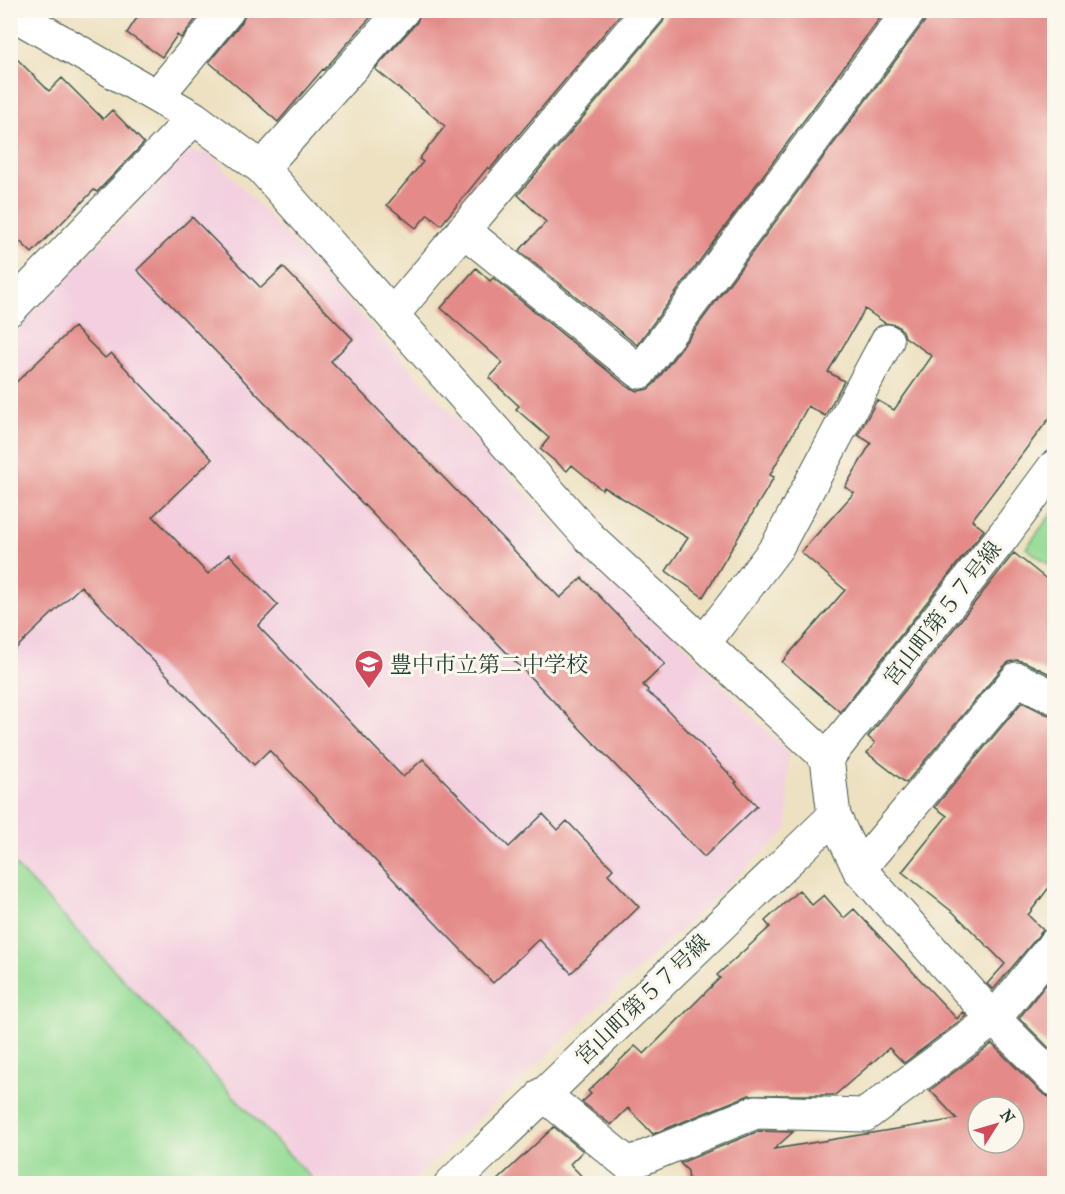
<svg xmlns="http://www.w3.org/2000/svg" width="1065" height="1194" font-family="'IM FELL French Canon','Noto Serif JP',serif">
<rect width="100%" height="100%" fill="#fbf7ec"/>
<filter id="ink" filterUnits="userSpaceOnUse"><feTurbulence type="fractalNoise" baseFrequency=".0167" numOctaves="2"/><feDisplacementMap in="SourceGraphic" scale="12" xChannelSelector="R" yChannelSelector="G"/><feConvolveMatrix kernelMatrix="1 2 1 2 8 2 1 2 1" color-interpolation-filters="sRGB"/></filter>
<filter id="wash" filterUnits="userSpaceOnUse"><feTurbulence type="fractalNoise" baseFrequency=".008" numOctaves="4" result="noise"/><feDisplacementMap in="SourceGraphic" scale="24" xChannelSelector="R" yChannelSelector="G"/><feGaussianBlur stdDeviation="1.35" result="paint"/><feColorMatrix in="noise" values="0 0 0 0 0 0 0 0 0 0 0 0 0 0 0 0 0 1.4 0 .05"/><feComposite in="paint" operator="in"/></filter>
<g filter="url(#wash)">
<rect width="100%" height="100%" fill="#ede1c1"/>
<path fill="#f3cfdf" d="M 189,151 L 211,154 L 584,556 L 667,627 L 788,753 L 788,829 L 410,1183 L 11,1183 L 10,336 Z"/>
<path fill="#95db95" stroke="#5a8c64" stroke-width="1.5" d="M 1054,510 L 1054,568 L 1026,548 Z
M 11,861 L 316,1183 L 11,1183 Z"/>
<g id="blocks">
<path fill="#e48b89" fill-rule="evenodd" d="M 142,10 L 203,10 L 181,38 L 177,35 L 162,57 L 127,33 Z
M 246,10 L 377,10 L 324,70 L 323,69 L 278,122 L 209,62 L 242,22 Z
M 421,10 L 624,10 L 490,169 L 488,167 L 441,225 L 428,214 L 416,228 L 387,205 L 423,162 L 419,159 L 445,126 L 375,69 L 417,22 Z
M 667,10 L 886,10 L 637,345 L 519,251 L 546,222 L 518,195 L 663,22 Z
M 928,10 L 1054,10 L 1054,412 L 972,520 L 984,530 L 840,712 L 782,662 L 845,590 L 801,552 L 854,493 L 845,487 L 871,443 L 858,435 L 877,400 L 894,410 L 932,356 L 905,337 L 903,331 L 896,325 L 885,323 L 865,309 L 828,372 L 844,381 L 825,416 L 808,406 L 770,475 L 774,477 L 703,597 L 666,571 L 688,538 L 604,487 L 602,490 L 572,465 L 567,471 L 540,449 L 549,438 L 516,409 L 519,406 L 489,378 L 503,363 L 441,308 L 476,268 L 490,281 L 493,278 L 628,387 L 638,391 L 648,389 L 655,383 L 925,21 Z
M 10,52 L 49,91 L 62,78 L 103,119 L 112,110 L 144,143 L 97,192 L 94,190 L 32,253 L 10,232 Z
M 192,217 L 261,288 L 283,267 L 353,339 L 331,361 L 560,598 L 582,578 L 665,664 L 643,685 L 648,690 L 647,692 L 660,702 L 737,782 L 735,783 L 757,806 L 704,857 L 137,270 Z
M 74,327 L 105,358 L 111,353 L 212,459 L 153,516 L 208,574 L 229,554 L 278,605 L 258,626 L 403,777 L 423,759 L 509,847 L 543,814 L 558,830 L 567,821 L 613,869 L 608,874 L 639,907 L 571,973 L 539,939 L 493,983 L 269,750 L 254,765 L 81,586 L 10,654 L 10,388 Z
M 1014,553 L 1054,585 L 1054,676 L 1025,662 L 1017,660 L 1009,662 L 1003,667 L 906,783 L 867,753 L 875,743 L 868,737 Z
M 1022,702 L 1046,714 L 1054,716 L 1054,881 L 1028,915 L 1043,930 L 993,990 L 987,984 L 1005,964 L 954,913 L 902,872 L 947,816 L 935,807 Z
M 799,890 L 812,905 L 824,895 L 844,918 L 854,909 L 957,1019 L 963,1012 L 966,1016 L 904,1063 L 889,1048 L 835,1095 L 749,1095 L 653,1134 L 628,1108 L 611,1125 L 582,1102 L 591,1094 L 588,1091 L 635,1046 L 644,1054 L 720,978 L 717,975 L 770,927 L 765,921 Z
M 1054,974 L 1054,1053 L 1019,1018 Z
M 992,1044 L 1041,1092 L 1049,1097 L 1054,1097 L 1054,1184 L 689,1184 L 688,1171 L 680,1163 L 759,1131 L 793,1132 L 774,1149 L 957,1119 L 930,1090 ZM 978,1107 L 1014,1107 L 1014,1143 L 978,1143 Z
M 554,1127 L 583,1151 L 570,1164 L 589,1184 L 493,1184 Z"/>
</g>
</g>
<g filter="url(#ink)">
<use href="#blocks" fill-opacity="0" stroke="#3e5649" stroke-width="1.5"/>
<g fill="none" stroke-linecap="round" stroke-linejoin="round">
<g stroke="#3e5649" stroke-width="35">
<path id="minor" d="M 10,12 L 194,118 L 262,168 L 589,537 L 827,758 L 834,816 L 859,869 L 994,1019 L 1054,1079
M 157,96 L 228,10
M 262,168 L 403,10
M 463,230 L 640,372 L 910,10
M 10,309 L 194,118
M 393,314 L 649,10
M 704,643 L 777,547 L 887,341
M 827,758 L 1004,535 L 1054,467
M 859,869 L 1017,679 L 1054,697
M 543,1094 L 628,1164 L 756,1112 L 865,1115 L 994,1019 L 1054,945
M 451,1184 L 834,816"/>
</g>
<use href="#minor" stroke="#fff" stroke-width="33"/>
</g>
</g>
<defs>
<g id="school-pin" transform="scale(1.5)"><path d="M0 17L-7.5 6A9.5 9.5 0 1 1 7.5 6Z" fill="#d1495b" stroke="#fbf7ec"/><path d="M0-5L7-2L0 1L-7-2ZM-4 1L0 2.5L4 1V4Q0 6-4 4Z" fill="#fff"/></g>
</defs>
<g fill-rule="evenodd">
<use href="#school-pin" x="369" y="664"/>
</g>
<g text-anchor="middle" stroke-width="6" stroke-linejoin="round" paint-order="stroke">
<g font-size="22" fill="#1f3d34" stroke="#fbf7ec">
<text transform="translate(942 613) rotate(-52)" y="8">宮山町第５７号線</text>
<text transform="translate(642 999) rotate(-44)" y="8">宮山町第５７号線</text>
</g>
<g font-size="22" fill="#1f3d34" stroke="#fbf7ec" text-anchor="start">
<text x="390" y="672">豊中市立第二中学校</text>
</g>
</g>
<rect width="1065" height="1194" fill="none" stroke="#fbf7ec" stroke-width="36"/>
<g transform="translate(996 1125) rotate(53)"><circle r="28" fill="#fbf7ec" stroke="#a3ada2" stroke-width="1.5"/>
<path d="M0-4.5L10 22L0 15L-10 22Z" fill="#d1495b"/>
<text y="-9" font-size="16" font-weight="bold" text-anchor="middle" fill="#1f3d34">N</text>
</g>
</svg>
